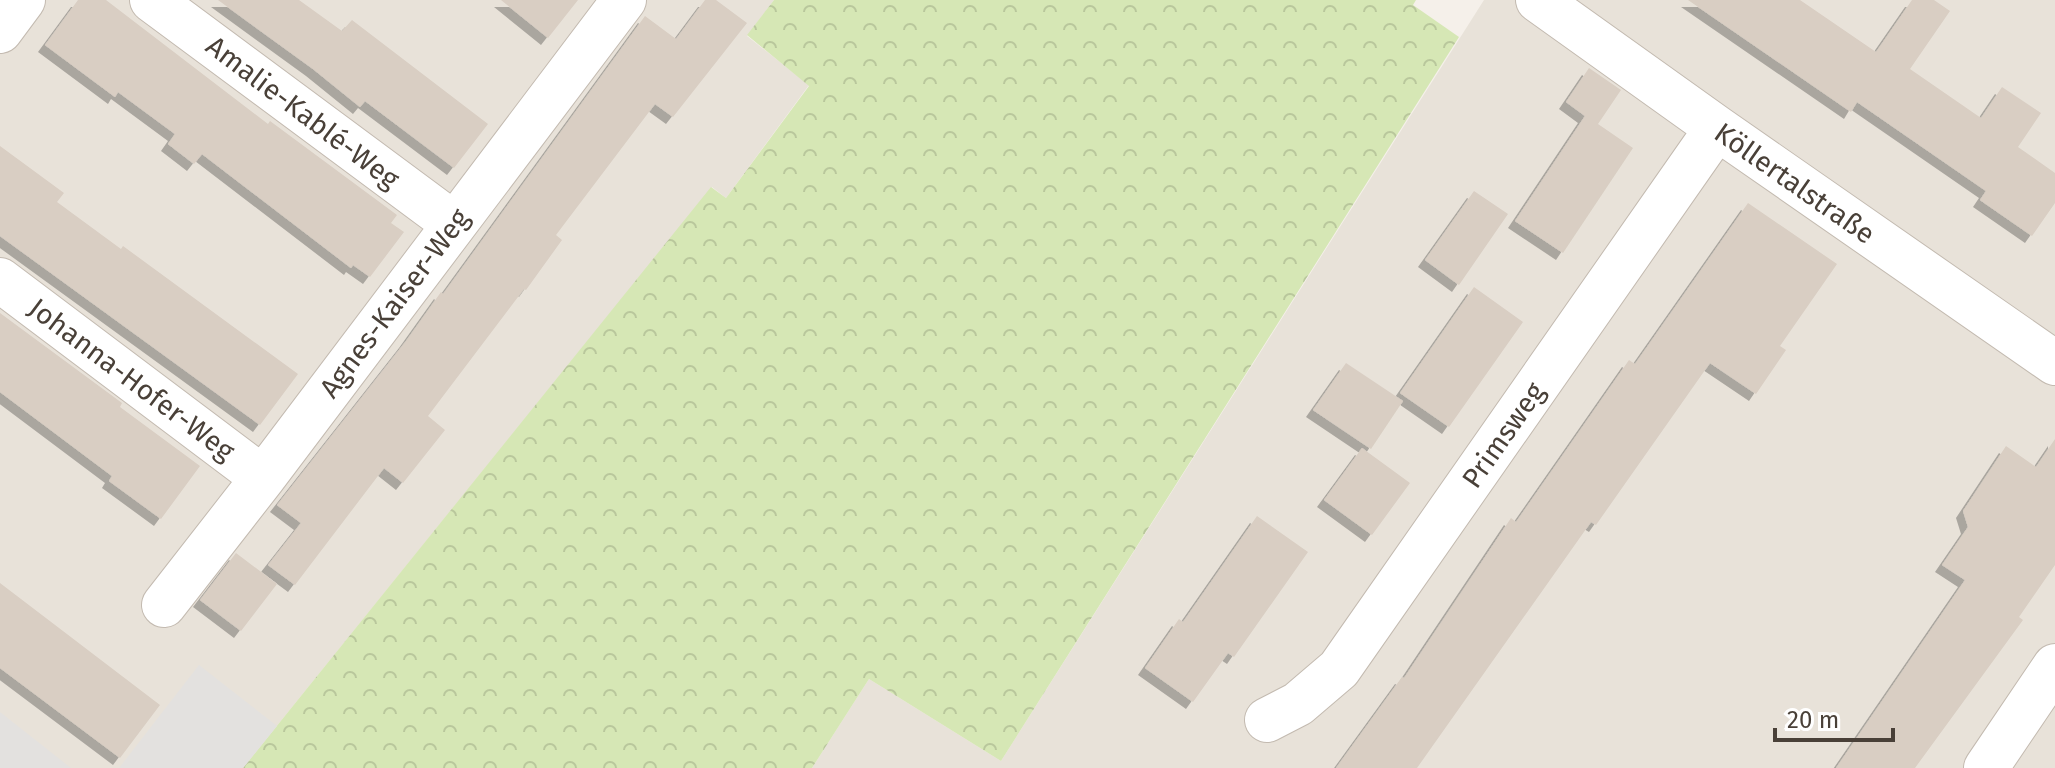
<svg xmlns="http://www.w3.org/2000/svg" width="2055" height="768" font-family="'Fira Sans',sans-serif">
<defs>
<pattern id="park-crowns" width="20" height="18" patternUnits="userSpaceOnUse" patternTransform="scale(2)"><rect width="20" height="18" fill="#d6e7b5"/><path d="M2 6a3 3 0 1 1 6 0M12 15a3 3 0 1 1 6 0" fill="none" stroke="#b9c79c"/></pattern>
<filter id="shadow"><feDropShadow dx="-7" dy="7" stdDeviation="0" flood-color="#0004"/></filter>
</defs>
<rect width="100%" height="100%" fill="#f5f0ea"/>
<path fill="#e8e2d9" d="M 0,0 L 774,0 L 747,36 L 809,85 L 726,198 L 712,187 L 243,768 L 0,768 Z
M 1484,0 L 2055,0 L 2055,768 L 812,768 L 869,679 L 1001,761 Z"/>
<path fill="url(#park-crowns)" d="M 774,0 L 1416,0 L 1413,5 L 1459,37 L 1001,761 L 869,679 L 812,768 L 243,768 L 711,187 L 726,198 L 809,86 L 747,35 Z"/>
<path fill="#e3e1df" d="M 199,665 L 277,726 L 243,768 L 119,768 Z
M 0,712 L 71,768 L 0,768 Z"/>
<path fill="#d9cec3" filter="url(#shadow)" d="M 78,0 L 106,0 L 268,124 L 270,121 L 397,215 L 391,223 L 404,232 L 370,277 L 353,265 L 351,268 L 202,154 L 194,164 L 168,144 L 175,134 L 118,92 L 115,97 L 45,45 Z
M 218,0 L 299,0 L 342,31 L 352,20 L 488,124 L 454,168 L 365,101 L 360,107 L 313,69 Z
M 501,0 L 578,0 L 548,38 Z
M 705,0 L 716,0 L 747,23 L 673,117 L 655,104 L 556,235 L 562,240 L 526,290 L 524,289 L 428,416 L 445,430 L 403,483 L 384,468 L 295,585 L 268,565 L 301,523 L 277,505 L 406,341 L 441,292 L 443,294 L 645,16 L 676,39 Z
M 1688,0 L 1800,0 L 1876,52 L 1912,0 L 1934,0 L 1950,11 L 1910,69 L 1981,118 L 2002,87 L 2041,113 L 2018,147 L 2055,173 L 2055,203 L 2032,236 L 1980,200 L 1986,191 L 1857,102 L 1851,112 Z
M 1589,68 L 1621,90 L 1598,124 L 1633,148 L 1563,253 L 1515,221 L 1585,116 L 1566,102 Z
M 0,146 L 64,193 L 57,202 L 121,249 L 123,246 L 298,374 L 260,425 L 0,236 Z
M 1474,191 L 1508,214 L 1459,285 L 1425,260 Z
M 1748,203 L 1837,264 L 1780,346 L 1786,350 L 1756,394 L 1710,363 L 1596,525 L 1591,522 L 1417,768 L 1336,768 L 1402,677 L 1404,678 L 1511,518 L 1516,522 L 1629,360 L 1635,364 Z
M 1474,287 L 1523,322 L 1449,427 L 1400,393 Z
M 0,313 L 122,403 L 120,407 L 200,466 L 161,519 L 109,481 L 112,476 L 0,392 Z
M 1346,363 L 1403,401 L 1371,449 L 1313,410 Z
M 2055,439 L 2055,565 L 2019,617 L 2023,620 L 1915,768 L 1836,768 L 1965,580 L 1942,565 L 1968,527 L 1963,511 L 2006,446 L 2036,467 Z
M 1362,448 L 1410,483 L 1372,535 L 1324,500 Z
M 1257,516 L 1308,552 L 1234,657 L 1228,653 L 1193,702 L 1145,668 L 1179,619 L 1183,622 Z
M 236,553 L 277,584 L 241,631 L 200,600 Z
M 0,583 L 160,705 L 120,758 L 0,668 Z"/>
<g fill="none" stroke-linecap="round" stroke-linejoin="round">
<g stroke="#c3bab0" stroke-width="46">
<path id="minor" d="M 152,0 L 454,224
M 1538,0 L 1717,128 L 2055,363
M 0,31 L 23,0
M 0,280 L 263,478
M 164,605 L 263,478 L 624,0
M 1267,720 L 1298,704 L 1339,669 L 1717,128
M 1986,768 L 2055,666"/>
</g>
<use href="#minor" stroke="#fff" stroke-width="44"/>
</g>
<g text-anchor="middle" stroke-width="7" stroke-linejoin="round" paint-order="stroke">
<g font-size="28" fill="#494038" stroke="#fff">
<text transform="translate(303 112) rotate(37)" y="10">Amalie-Kablé-Weg</text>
<text transform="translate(1795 183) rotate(35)" y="10">Köllertalstraße</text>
<text transform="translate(394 303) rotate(-53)" y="10">Agnes-Kaiser-Weg</text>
<text transform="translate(132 379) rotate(37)" y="10">Johanna-Hofer-Weg</text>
<text transform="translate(1503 435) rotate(-55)" y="10">Primsweg</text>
</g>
</g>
<path d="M1775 728v12h118v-12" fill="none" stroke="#494038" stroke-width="4"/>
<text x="1787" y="728" font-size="24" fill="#494038" stroke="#ffffff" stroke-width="6" paint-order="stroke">20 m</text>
</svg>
